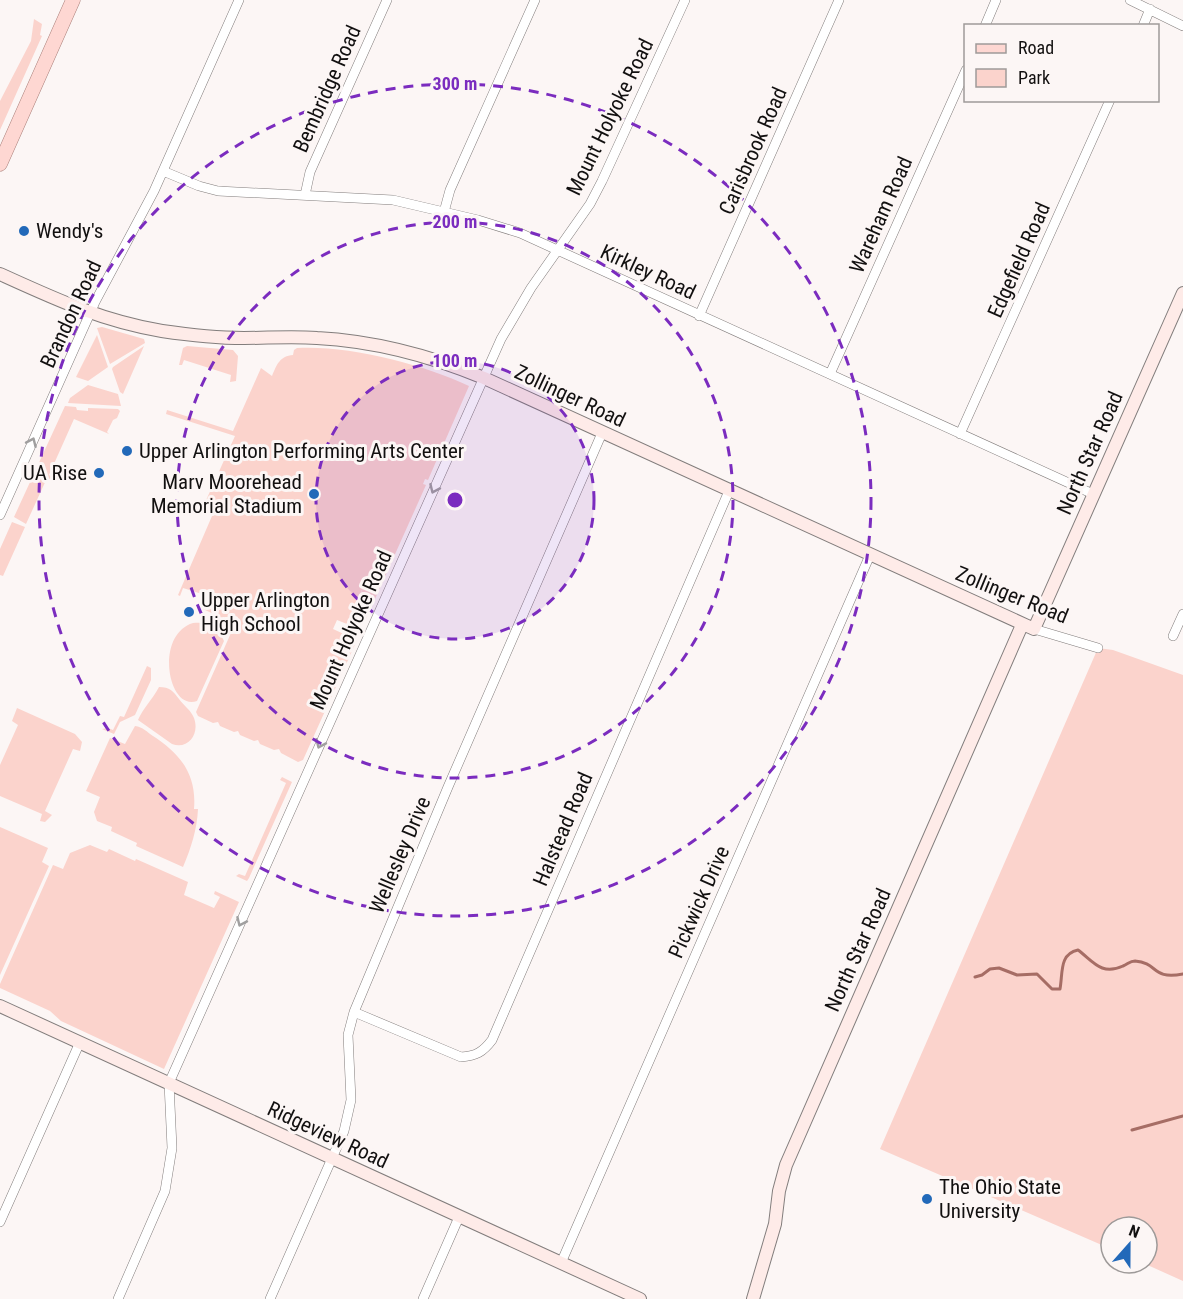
<svg xmlns="http://www.w3.org/2000/svg" width="1183" height="1299" font-family="'Roboto Condensed',sans-serif">
<rect width="100%" height="100%" fill="#fcf6f5"/>
<path fill="#fbd3cc" d="M 34,19 L 42,24 L 40,35 L 42,36 L 0,130 L 0,101 L 31,41 Z
M 102,327 L 144,339 L 145,343 L 110,364 L 97,328 Z
M 97,335 L 108,367 L 88,381 L 76,377 Z
M 144,346 L 123,394 L 120,392 L 112,369 L 113,367 Z
M 187,346 L 233,350 L 238,356 L 236,381 L 230,382 L 231,375 L 184,360 L 182,365 L 179,365 L 183,348 Z
M 297,348 C 348,345 423,364 469,386 L 428,480 L 425,479 L 423,484 L 426,485 L 366,619 L 353,613 L 365,583 L 347,624 L 337,620 L 333,629 L 357,640 L 303,760 L 298,762 L 281,753 L 279,749 L 274,750 L 260,744 L 258,740 L 254,741 L 240,735 L 238,731 L 234,732 L 220,726 L 218,722 L 213,723 L 198,716 L 196,712 L 238,617 L 231,614 L 229,618 L 225,617 L 224,619 L 203,609 L 205,605 L 201,604 L 205,595 L 183,588 L 180,596 L 178,595 L 212,516 L 200,510 L 201,506 L 203,507 L 235,436 L 166,414 L 167,410 L 233,431 L 261,368 L 272,376 C 277,364 280,356 293,355 L 294,350 Z
M 88,385 L 118,394 L 121,406 L 68,403 L 70,398 Z
M 65,406 L 76,407 L 77,410 L 88,411 L 88,408 L 118,409 L 120,411 L 117,418 L 113,420 L 107,432 L 109,434 L 74,419 L 49,475 L 52,477 L 50,479 L 47,478 L 26,524 L 14,517 Z
M 12,522 L 25,527 L 3,576 L 0,575 L 0,549 Z
M 193,623 C 208,621 218,627 224,641 L 197,701 C 168,712 154,635 193,623 Z
M 1098,648 L 1113,650 L 1183,675 L 1183,1281 L 1143,1263 L 1147,1263 L 1147,1227 L 1111,1227 L 1111,1249 L 880,1149 Z
M 147,666 L 151,668 L 151,680 L 135,715 L 120,722 L 114,734 L 102,729 L 108,728 L 113,730 L 120,716 L 124,717 Z
M 159,687 C 170,687 173,691 179,699 C 184,706 191,710 194,718 C 200,734 188,750 172,744 L 138,720 C 143,708 153,699 159,687 Z
M 17,708 L 75,734 L 82,742 L 80,751 L 73,749 L 45,811 L 52,815 L 45,822 L 40,821 L 42,814 L 0,796 L 0,765 L 18,725 L 12,721 Z
M 135,726 C 143,727 147,732 153,736 C 179,753 197,773 194,809 L 198,809 C 197,830 191,848 183,867 L 136,846 L 137,843 L 111,831 L 112,827 L 97,821 L 94,812 L 100,797 L 86,791 L 110,738 L 125,744 Z
M 282,777 L 292,782 L 249,878 L 247,881 L 236,876 L 239,874 L 245,876 L 286,783 L 280,780 Z
M 0,827 L 48,848 L 42,862 L 49,866 L 0,975 Z
M 90,845 L 107,852 L 109,849 L 135,861 L 136,859 L 188,882 L 184,895 L 214,908 L 220,897 L 214,894 L 215,891 L 239,902 L 164,1069 L 61,1021 L 50,1011 L 0,988 L 0,984 L 53,865 L 63,869 L 70,853 Z"/>
<g fill="none" stroke-linecap="round" stroke-linejoin="round">
<path stroke="#a66d65" stroke-width="3" d="M 975,977 L 982,975 L 990,969 L 999,968 L 1017,975 L 1037,974 L 1052,989 L 1060,989 C 1063,973 1059,954 1078,950 C 1093,961 1101,976 1123,966 C 1128,964 1130,961 1135,961 C 1159,963 1151,980 1183,974
M 1132,1130 L 1183,1116"/>
<g stroke="#827d7c" stroke-width="10">
<path id="street" d="M 1130,0 L 1183,26
M 985,26 L 996,0
M 1143,26 L 1150,9
M 163,171 L 199,186 L 218,191 L 393,200 L 478,220 L 520,233 L 1093,494
M 305,195 L 310,172 L 387,0
M 444,212 L 450,190 L 535,0
M 699,316 L 839,0
M 830,374 L 966,70
M 960,434 L 1110,100
M 0,515 L 95,302 L 154,191 L 239,0
M 1034,629 L 1098,648
M 1173,636 L 1183,614
M 354,1012 L 461,1057 C 476,1056 483,1052 492,1040 L 729,491
M 0,1222 L 80,1042
M 561,1263 L 870,555
M 118,1299 L 165,1191 L 172,1148 L 169,1083 L 501,339 L 531,288 L 590,204 L 602,181 L 685,0
M 270,1299 L 344,1131 L 351,1100 L 348,1035 L 354,1012 L 448,787 L 602,433
M 423,1299 L 459,1217"/>
</g>
<g stroke="#827d7c" stroke-width="14">
<path id="secondary" d="M 0,274 C 55,299 102,321 162,331 C 189,335 217,338 244,338 C 268,338 292,336 317,338 C 374,341 431,356 484,378 L 1034,629 L 1183,293
M 0,1006 L 640,1299
M 753,1299 L 775,1224 L 779,1191 L 786,1165 L 1022,625"/>
</g>
<g stroke="#ab807b" stroke-width="15">
<path id="primary" d="M 0,164 L 73,0"/>
</g>
<use href="#street" stroke="#fff" stroke-width="9"/>
<use href="#secondary" stroke="#feebe8" stroke-width="12"/>
<use href="#primary" stroke="#fed7d2" stroke-width="14"/>
</g>
<defs><path id="oneway-chevron" d="M-2-3.5L2.5 0L-2 3.5" fill="none" stroke-width="1.6" stroke-linecap="round" stroke-linejoin="round" transform="scale(1.5)"/></defs>
<g stroke="#a09f9f">
<use href="#oneway-chevron" transform="translate(32 442) rotate(-66)"/>
<use href="#oneway-chevron" transform="translate(434 489) rotate(114)"/>
<use href="#oneway-chevron" transform="translate(320 744) rotate(114)"/>
<use href="#oneway-chevron" transform="translate(241 922) rotate(114)"/>
</g>
<circle cx="455" cy="500" r="139" fill="#7b2cbf" fill-opacity=".12"/>
<g fill="none" stroke="#7b2cbf" stroke-width="3" stroke-dasharray="10 8">
<circle cx="455" cy="500" r="139"/>
<circle cx="455" cy="500" r="278"/>
<circle cx="455" cy="500" r="416"/>
</g>
<g fill="#2269b9" stroke="#fcf6f5" stroke-width="2">
<circle cx="24" cy="231" r="6"/>
<circle cx="127" cy="451" r="6"/>
<circle cx="99" cy="473" r="6"/>
<circle cx="314" cy="494" r="6"/>
<circle cx="189" cy="612" r="6"/>
<circle cx="927" cy="1199" r="6"/>
</g>
<g text-anchor="middle" stroke-width="6" stroke-linejoin="round" paint-order="stroke">
<g font-size="21" fill="#121010" stroke="#fcf6f5">
<text transform="translate(327 89) rotate(-66)" y="7">Bembridge Road</text>
<text transform="translate(610 117) rotate(-64)" y="7">Mount Holyoke Road</text>
<text transform="translate(753 151) rotate(-66)" y="7">Carisbrook Road</text>
<text transform="translate(881 215) rotate(-66)" y="7">Wareham Road</text>
<text transform="translate(1019 260) rotate(-66)" y="7">Edgefield Road</text>
<text transform="translate(648 272) rotate(25)" y="7">Kirkley Road</text>
<text transform="translate(71 314) rotate(-65)" y="7">Brandon Road</text>
<text transform="translate(570 396) rotate(25)" y="7">Zollinger Road</text>
<text transform="translate(1090 453) rotate(-66)" y="7">North Star Road</text>
<text transform="translate(1012 595) rotate(22)" y="7">Zollinger Road</text>
<text transform="translate(351 630) rotate(-66)" y="7">Mount Holyoke Road</text>
<text transform="translate(563 829) rotate(-67)" y="7">Halstead Road</text>
<text transform="translate(400 855) rotate(-67)" y="7">Wellesley Drive</text>
<text transform="translate(699 902) rotate(-66)" y="7">Pickwick Drive</text>
<text transform="translate(858 950) rotate(-66)" y="7">North Star Road</text>
<text transform="translate(328 1135) rotate(25)" y="7">Ridgeview Road</text>
</g>
<g font-size="21" fill="#121010" stroke="#fcf6f5" text-anchor="start">
<text x="36" y="238">Wendy's</text>
<text x="139" y="458">Upper Arlington Performing Arts Center</text>
<text x="87" y="480" text-anchor="end">UA Rise</text>
<text x="302" y="489" text-anchor="end">Marv Moorehead<tspan x="302" dy="24">Memorial Stadium</tspan></text>
<text x="201" y="607">Upper Arlington<tspan x="201" dy="24">High School</tspan></text>
<text x="939" y="1194">The Ohio State<tspan x="939" dy="24">University</tspan></text>
</g>
</g>
<circle cx="455" cy="500" r="9" fill="#7b2cbf" stroke="#fcf6f5" stroke-width="3"/>
<g font-size="18" text-anchor="middle" font-weight="bold" fill="#7b2cbf" stroke="#fcf6f5" stroke-width="6" stroke-linejoin="round" paint-order="stroke">
<text x="455" y="90">300 m</text>
<text x="455" y="228">200 m</text>
<text x="455" y="367">100 m</text>
</g>
<rect x="964" y="24" width="195" height="78" fill="#fcf6f5" stroke="#9e9a99" stroke-width="1.5"/>
<rect x="976" y="44" width="30" height="9" fill="#fed7d2" stroke="#9e9a99" stroke-width="1.5"/>
<text x="1018" y="54" font-size="18" fill="#121010">Road</text>
<rect x="976" y="69" width="30" height="18" fill="#fbd3cc" stroke="#9e9a99" stroke-width="1.5"/>
<text x="1018" y="84" font-size="18" fill="#121010">Park</text>
<g transform="translate(1129 1245) rotate(21)"><circle r="28" fill="#fcf6f5" stroke="#9e9a99" stroke-width="1.5"/>
<path d="M0-4.5L10 22L0 15L-10 22Z" fill="#2269b9"/>
<text y="-9" font-size="16" font-weight="bold" text-anchor="middle" fill="#121010">N</text>
</g>
</svg>
